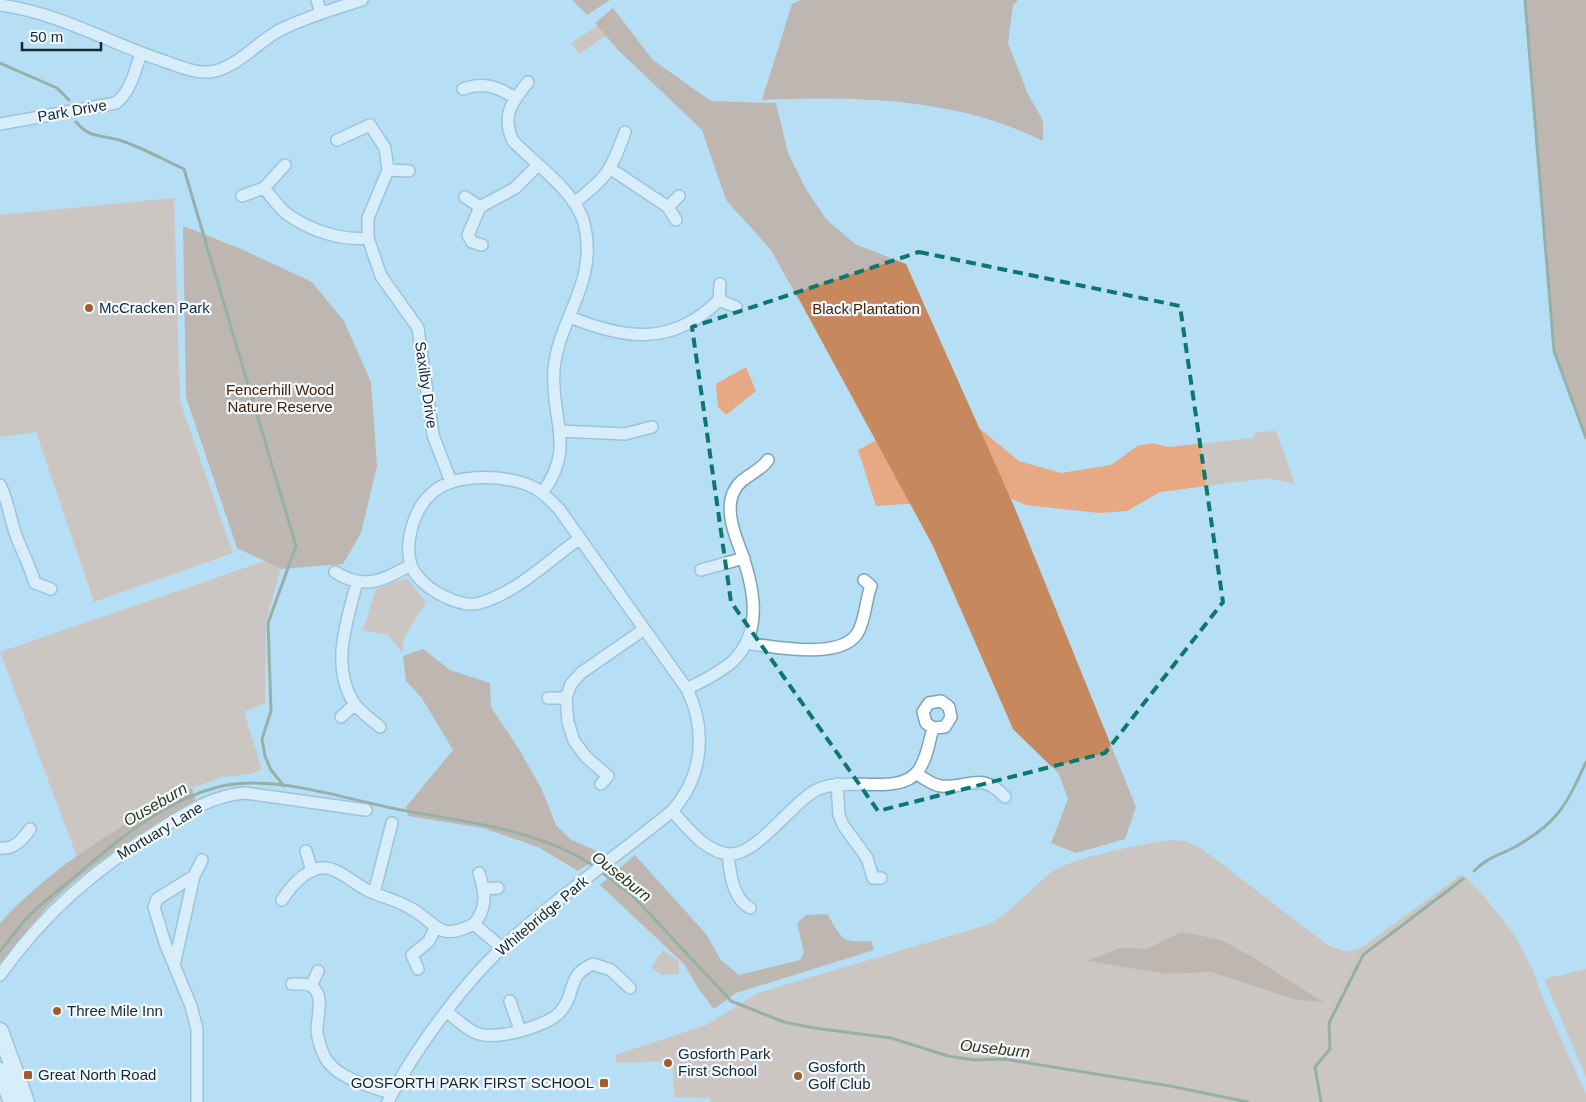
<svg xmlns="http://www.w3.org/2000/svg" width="1586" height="1102" font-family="Helvetica,sans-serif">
<rect width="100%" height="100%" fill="#b6dff6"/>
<path fill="#e6a983" d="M 600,24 L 607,35 L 579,54 L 571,43 Z
M 174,198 L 180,401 L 233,553 L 94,602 L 36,432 L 0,437 L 0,215 Z
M 746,367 L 756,391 L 726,415 L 718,407 L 716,384 Z
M 971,411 L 979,428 L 1019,461 L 1061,473 L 1111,465 L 1137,446 L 1152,443 L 1169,447 L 1253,438 L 1256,432 L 1276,431 L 1295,484 L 1268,478 L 1160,492 L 1127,511 L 1099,513 L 1026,505 L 1010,498 L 1003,482 L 920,503 L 876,506 L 858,450 L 908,423 Z
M 268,560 L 282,563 L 266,623 L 265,703 L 244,712 L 262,769 L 252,774 L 223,777 L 192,788 L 163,802 L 77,857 L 0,652 Z
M 407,578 L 426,602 L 404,638 L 402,653 L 388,635 L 363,630 L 376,589 Z
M 1171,840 L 1186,841 L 1202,849 L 1329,946 L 1348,952 L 1364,946 L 1462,874 L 1483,895 L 1515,936 L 1532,968 L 1544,1001 L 1586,1094 L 1586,1102 L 711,1102 L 710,1098 L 674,1097 L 673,1061 L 617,1063 L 615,1055 L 706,1025 L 758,993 L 990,924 C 1013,910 1030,889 1052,872 C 1071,858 1145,843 1171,840 Z
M 663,950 L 679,961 L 679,974 L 661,975 L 651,967 Z
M 1586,969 L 1586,1077 L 1544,979 Z"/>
<path fill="#c8885e" d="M 572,0 L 610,0 L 587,15 Z
M 801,0 L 1018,0 L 1013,5 L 1008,43 L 1027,92 L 1043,121 L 1043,141 C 958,98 856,96 762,100 L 792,4 Z
M 1524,0 L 1586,0 L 1586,438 L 1554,351 Z
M 613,8 L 653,60 L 711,101 L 776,103 L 788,153 L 806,189 L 826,219 L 855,244 L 906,264 L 1014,506 L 1136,807 L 1125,839 L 1076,853 L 1051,843 L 1068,799 L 1059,774 L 1013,729 L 933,546 L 801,303 L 770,249 L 726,200 L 702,130 L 617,49 L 595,23 Z
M 183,226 L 239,248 L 312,282 L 344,321 L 371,382 L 377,466 L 361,533 L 343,564 L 281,569 L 237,548 L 186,397 Z
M 423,649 L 450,670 L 490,683 L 491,707 L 519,749 L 542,790 L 556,825 L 570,839 L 603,854 L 578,871 L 538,847 L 483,828 L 408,816 L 406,807 L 453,750 L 421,697 L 406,681 L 403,656 Z
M 192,788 L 196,802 C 143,830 91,863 48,906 C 30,925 17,947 0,966 L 0,923 C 49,868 126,821 192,788 Z
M 635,855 L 706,934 L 721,960 L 739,975 L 800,960 L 804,952 L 797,923 L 806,915 L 827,914 C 843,939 840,943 871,941 L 874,950 L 736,993 L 714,1009 L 700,991 L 684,964 L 600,885 Z
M 1182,932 L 1222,940 L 1254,958 L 1325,1003 L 1293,999 L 1211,972 L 1166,974 L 1086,961 L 1121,948 L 1146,949 Z"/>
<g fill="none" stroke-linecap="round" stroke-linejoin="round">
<path stroke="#6f7948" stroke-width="3" d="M 1525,0 L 1554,351 L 1586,438
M 0,63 L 57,88 L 69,100
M 76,122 C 91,140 103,134 122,141 C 143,148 164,160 184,169 L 296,546 L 268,623 L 271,711 L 262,739 L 265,756 L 271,770 L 284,786
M 600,871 L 633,896 L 731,1001 L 784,1022 L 814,1028 L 891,1038 L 948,1056 L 975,1060 L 1004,1059 L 1170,1086 L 1248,1102
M 1474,871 C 1488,857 1497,856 1513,848 C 1557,824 1566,806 1586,762
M 0,951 C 10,940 18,927 29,916 C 41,903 58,891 72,879 C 119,839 182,784 248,783 C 303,782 358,803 412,812 C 471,822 545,832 595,867
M 1321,1102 L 1315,1067 L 1330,1049 L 1329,1023 L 1363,955 L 1463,879"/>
<g stroke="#7ca3b9" stroke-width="14">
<path id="minor" d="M 317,0 L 321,13
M 0,5 C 55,12 106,41 158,59 C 174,64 191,73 209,72 C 235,70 257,42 280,30 C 306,17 334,9 362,0
M 528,82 C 512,102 501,115 513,141 C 535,164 576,192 584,223 C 599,282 559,317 554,369 C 550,419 577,447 542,493
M 463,89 C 483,82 497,86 515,98
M 0,124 L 116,103 C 131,91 135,71 141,53
M 337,140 L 370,125 L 385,148 L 388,170 L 368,218 L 368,238 L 381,276 L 418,328 L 433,435 L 451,482
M 611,169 L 668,207 L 679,196
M 388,170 L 409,171
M 264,188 C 271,196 278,207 287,214 C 309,230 341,241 368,238
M 242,196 L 264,188 L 285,165
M 465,197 L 480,207
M 575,202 C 608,177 611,170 625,132
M 668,207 L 676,220
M 482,245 L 472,242 L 468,235 L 480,207 L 515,188 L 538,165
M 719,300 L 736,307
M 570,317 C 626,340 673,346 719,300 L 720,284
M 560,431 L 625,434 L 652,427
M 0,485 C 9,502 10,521 17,538 C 23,553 30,567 35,583 L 51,589
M 701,570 L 744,558
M 335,572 C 365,591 383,580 411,565
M 357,582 C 347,621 330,666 354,703 C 360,712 372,720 380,727
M 746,643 C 774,647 839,660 857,634 C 866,620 865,601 871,586 L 864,580
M 687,689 C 702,681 720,673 733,661 C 766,629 752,580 738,543 C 732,527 726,507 734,491 C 741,476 759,473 768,460
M 548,698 L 566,698
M 341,717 L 355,704
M 917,774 C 924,778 932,785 941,786 C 968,789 981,770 1005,797
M 601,784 L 608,776 L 586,757 L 574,741 L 568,722 L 566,698 L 571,684 L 581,673 L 643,630
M 837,784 L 839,815 L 843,825 L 867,858 L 873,878 L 881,878
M 672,811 C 687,827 705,852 729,854 C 755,856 790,806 813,792 C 842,773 898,798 918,771 C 927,759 929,742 933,728 L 926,723 L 923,712 L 929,703 L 941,701 L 949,707 L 951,717 L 945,727 L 933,728
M 0,848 C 14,850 23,839 30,829
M 306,851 L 312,871
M 728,854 C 730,872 732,898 750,908
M 484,889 L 498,888
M 374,893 L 392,823
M 282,900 C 291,886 311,862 331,869 C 344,873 355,884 367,890 C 381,897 397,900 410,908 C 437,922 437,943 474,924 L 502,948
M 474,924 C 488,907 485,892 479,873
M 175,961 L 194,876
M 418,969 L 412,955 L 429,941 L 435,928
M 0,975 C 45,912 96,868 162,828 C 187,812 214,795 245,793 L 366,810
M 292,984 C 298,984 306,983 311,986 C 326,994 316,1020 317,1033 C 319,1043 322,1054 328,1062 C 342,1080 371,1086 392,1094
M 311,986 L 318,971
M 510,1001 L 520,1030
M 447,1012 C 455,1018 464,1027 474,1032 C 492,1042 547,1027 560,1012 C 577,994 565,976 593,964 L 611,970 L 630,988
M 197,1102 L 197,1029 L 191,1006 L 165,943 L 154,907 L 157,899 L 194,876 L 202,860
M 388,1102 C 412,1053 463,984 503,947 C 556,898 616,857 672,811 C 703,777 707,730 687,689 L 559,509 C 549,499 540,489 526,484 C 499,475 453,473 431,494 C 414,509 404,543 411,565 C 415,576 427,587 436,592 C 448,599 466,607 480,603 C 516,593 548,561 579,539"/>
</g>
<g stroke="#7ca3b9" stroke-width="19">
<path id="secondary" d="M 0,1031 L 26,1102
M 0,1071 L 12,1102"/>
</g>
<use href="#minor" stroke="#fff" stroke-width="11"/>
<use href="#secondary" stroke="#fff" stroke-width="16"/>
</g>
<path d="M0 0H1586V1102H0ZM 919,252 L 1180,306 L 1223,602 L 1105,753 L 878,811 L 731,602 L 692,327 Z" fill="#b6dff6" fill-opacity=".55" fill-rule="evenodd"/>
<path fill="none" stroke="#0f766e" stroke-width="4" stroke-dasharray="10 6" stroke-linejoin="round" d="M 919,252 L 1180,306 L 1223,602 L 1105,753 L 878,811 L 731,602 L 692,327 Z"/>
<g fill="#a15d2e" stroke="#f2faff" stroke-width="2">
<circle cx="89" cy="308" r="5"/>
<circle cx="57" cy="1011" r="5"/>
<circle cx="668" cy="1063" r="5"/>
<rect x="23" y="1070" width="10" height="10" rx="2.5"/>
<circle cx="798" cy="1076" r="5"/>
<rect x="599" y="1078" width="10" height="10" rx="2.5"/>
</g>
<g text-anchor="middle" stroke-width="4.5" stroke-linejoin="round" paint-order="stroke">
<g font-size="15" fill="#172730" stroke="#f2faff">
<text transform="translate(72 111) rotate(-10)" y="5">Park Drive</text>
<text transform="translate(426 385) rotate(82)" y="5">Saxilby Drive</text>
<text transform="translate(160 831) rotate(-31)" y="5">Mortuary Lane</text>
<text transform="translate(542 916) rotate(-40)" y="5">Whitebridge Park</text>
</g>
<g font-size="15" fill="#172730" stroke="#f2faff" text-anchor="start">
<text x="99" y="313">McCracken Park</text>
<text x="67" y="1016">Three Mile Inn</text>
<text x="678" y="1059">Gosforth Park<tspan x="678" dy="17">First School</tspan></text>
<text x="808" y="1072">Gosforth<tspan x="808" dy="17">Golf Club</tspan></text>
<text x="38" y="1080">Great North Road</text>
<text x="594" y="1088" text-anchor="end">GOSFORTH PARK FIRST SCHOOL</text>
</g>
<g font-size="15" fill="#492000" stroke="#f2faff">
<text x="866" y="314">Black Plantation</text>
<text x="280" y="395">Fencerhill Wood<tspan x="280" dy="17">Nature Reserve</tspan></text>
</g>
<g font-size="16" font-style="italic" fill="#333615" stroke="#f2faff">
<text transform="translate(155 804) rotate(-30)" y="6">Ouseburn</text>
<text transform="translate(622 876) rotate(38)" y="6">Ouseburn</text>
<text transform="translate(995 1048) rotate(6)" y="6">Ouseburn</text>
</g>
</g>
<path d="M22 42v8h79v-8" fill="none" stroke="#172730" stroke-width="2.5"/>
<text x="30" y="42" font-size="15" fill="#172730" stroke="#f2faff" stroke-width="4" paint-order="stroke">50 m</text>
</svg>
